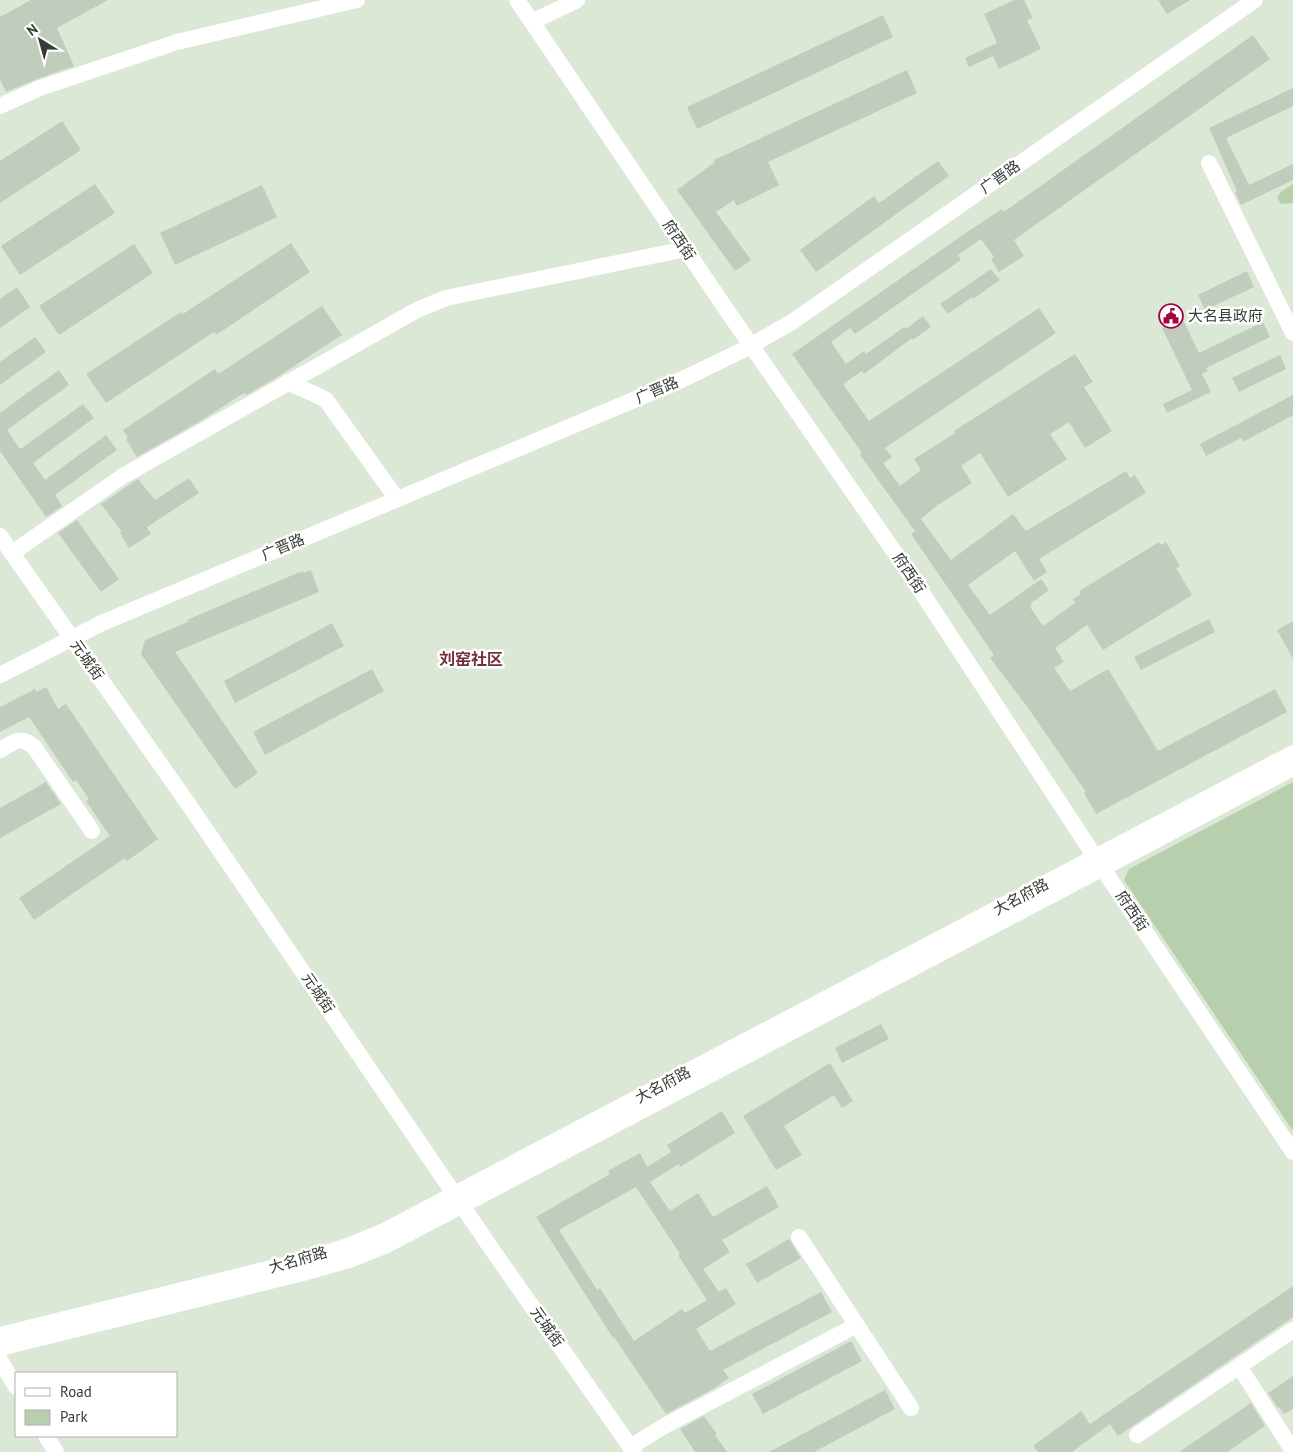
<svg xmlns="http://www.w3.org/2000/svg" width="1293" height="1452" font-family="'PT Sans','Noto Sans SC',sans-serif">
<rect width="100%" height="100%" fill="#dbe8d6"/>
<path fill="#b7cfad" d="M 1293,184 L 1293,203 L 1281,204 L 1277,197 L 1282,191 Z
M 1293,782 L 1293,1131 L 1124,880 L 1129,869 Z"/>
<path fill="#c1cdbc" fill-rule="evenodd" d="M 31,0 L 108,0 L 57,28 L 74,66 L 37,79 L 6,92 L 0,80 L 0,17 Z
M 1014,0 L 1024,0 L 1033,18 L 1027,20 L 1041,49 L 999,69 L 993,56 L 969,67 L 965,58 L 997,43 L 984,14 Z
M 1158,0 L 1190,0 L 1167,14 Z
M 883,15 L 893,37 L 697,129 L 687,107 Z
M 1253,35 L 1270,59 L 1014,240 L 1024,256 L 999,272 L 991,259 L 994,257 L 981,239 L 958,255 L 961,260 L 855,334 L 850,328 L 831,342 L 846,364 L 864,351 L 866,354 L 904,327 L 906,329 L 923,316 L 931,327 L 913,340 L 912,338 L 864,374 L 862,371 L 843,384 L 869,421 L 1039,308 L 1056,333 L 885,448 L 892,457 L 883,463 L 900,486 L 921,470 L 914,459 L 955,433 L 954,431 L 1075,354 L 1093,382 L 1084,387 L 1112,431 L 1085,448 L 1069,422 L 1050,434 L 1067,459 L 1008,497 L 980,453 L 961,466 L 972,483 L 939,504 L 921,519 L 951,560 L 1013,514 L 1026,531 L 1126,471 L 1130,478 L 1135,475 L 1146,493 L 1039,559 L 1047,572 L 1034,581 L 1015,551 L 968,585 L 990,615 L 1041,579 L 1049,590 L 1031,603 L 1032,605 L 1030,607 L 1043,626 L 1075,603 L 1073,599 L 1081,594 L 1079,591 L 1159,542 L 1161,545 L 1166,542 L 1180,566 L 1176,568 L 1192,595 L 1103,650 L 1087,625 L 1055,648 L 1064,662 L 1054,668 L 1070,691 L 1108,669 L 1158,751 L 1275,689 L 1287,712 L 1096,814 L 1084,793 L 1086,792 L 1028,708 L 990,658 L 994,655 L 911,534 L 915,531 L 860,455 L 862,453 L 792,354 L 970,230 L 1002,209 L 1004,212 Z
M 907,70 L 917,93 L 768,162 L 779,185 L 737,206 L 734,200 L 716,212 L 751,260 L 735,271 L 677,190 L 715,162 L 714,160 Z
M 1293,88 L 1293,106 L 1226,138 L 1249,185 L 1293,164 L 1293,180 L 1241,205 L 1235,192 L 1237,191 L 1209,128 Z
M 62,121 L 81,150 L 0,203 L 0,161 Z
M 938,161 L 949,176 L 816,272 L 800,250 L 874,196 L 879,203 Z
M 95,184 L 115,213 L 20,275 L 1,246 Z
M 262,185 L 277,217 L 175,265 L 160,233 Z
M 291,243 L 310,272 L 216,335 L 214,332 L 106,403 L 86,374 L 181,312 L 183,314 Z
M 134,244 L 153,273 L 59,335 L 39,306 Z
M 991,269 L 1000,280 L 973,299 L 972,297 L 948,314 L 940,304 Z
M 1247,271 L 1254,287 L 1205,310 L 1198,295 Z
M 17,287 L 30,307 L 0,328 L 0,299 Z
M 322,306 L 342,335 L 274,379 L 246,395 L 244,393 L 202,420 L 137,457 L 126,439 L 128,438 L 123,430 L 215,369 L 218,374 Z
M 1182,318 L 1199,353 L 1263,322 L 1270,337 L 1206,368 L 1208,371 L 1202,374 L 1211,392 L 1167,413 L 1163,404 L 1192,390 L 1162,328 Z
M 35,337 L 46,352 L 0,385 L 0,362 Z
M 1280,355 L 1286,369 L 1239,392 L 1232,378 Z
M 59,370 L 69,385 L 7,430 L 19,448 L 22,448 L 83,404 L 94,418 L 33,463 L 45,480 L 106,435 L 117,450 L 55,495 L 62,506 L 46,517 L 0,451 L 0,413 Z
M 1293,395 L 1293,415 L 1243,442 L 1241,438 L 1206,456 L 1200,444 Z
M 189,478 L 199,493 L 147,527 L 151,534 L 129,548 L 120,533 L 122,532 L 101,504 L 138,479 L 155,500 Z
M 77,520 L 119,579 L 101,592 L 58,533 Z
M 311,570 L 319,592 L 175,652 L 258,773 L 235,789 L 141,654 L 145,640 L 188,622 L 187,620 L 283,579 L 303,571 L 304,573 Z
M 1209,619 L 1215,632 L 1141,670 L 1134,657 Z
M 1293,621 L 1293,659 L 1277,630 Z
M 332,623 L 344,646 L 235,703 L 224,681 Z
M 372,669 L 384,691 L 265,755 L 253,732 Z
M 46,687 L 58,709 L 66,704 L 158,839 L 127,861 L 125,858 L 34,920 L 19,898 L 110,836 L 86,801 L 89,799 L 76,780 L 73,782 L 29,717 L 0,732 L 0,707 L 35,689 L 36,692 Z
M 46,782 L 61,804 L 0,838 L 0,808 Z
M 881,1024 L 889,1039 L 842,1063 L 835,1048 Z
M 830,1063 L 853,1101 L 842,1108 L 834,1095 L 784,1126 L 802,1155 L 776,1170 L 743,1116 Z
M 722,1111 L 735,1133 L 680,1167 L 679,1164 L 650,1182 L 670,1211 L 698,1193 L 713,1217 L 767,1186 L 779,1207 L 722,1240 L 730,1252 L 703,1269 L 719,1292 L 726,1288 L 736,1304 L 696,1329 L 710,1351 L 821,1292 L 832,1312 L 723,1370 L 729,1378 L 713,1389 L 666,1414 L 614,1337 L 613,1338 L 536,1217 L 610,1174 L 608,1171 L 640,1153 L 647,1167 L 671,1152 L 667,1145 ZM 636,1187 L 680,1254 L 678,1255 L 707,1300 L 685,1313 L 682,1309 L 634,1341 L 600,1288 L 597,1290 L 559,1230 Z
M 789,1239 L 801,1258 L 757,1283 L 746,1264 Z
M 1293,1286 L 1293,1317 L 1118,1436 L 1110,1424 L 1072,1452 L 1038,1452 L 1033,1446 L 1081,1411 L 1090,1424 Z
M 851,1341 L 862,1361 L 763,1414 L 752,1394 Z
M 1293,1376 L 1293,1409 L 1284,1414 L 1279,1407 L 1278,1408 L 1268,1393 Z
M 885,1390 L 895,1409 L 814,1452 L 769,1452 Z
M 1251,1403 L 1265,1426 L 1242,1442 L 1227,1452 L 1179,1452 Z
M 704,1416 L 717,1434 L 715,1435 L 727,1452 L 695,1452 L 680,1429 Z"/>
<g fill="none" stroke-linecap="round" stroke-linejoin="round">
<path stroke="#fff" stroke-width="16" d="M 517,0 L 728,312 L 909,573 L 1103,869 L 1293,1152
M 532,22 L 577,0
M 0,106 L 40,88 L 177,42 L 357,0
M 1209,163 L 1293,333
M 288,382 C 301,389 314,393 326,400 L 397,499
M 0,536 L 189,805 L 491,1248 L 634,1452
M 12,553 L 123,476 L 417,310 L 446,298 L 686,249
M 0,675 L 102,623 L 679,381 L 743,350 L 792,322 L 1255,0
M 0,750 C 14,742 20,735 34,747 L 92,831
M 799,1237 L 911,1408
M 0,1335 L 300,1261 L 345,1247 L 382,1232 L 1293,753
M 0,1348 L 303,1273 L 349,1260 L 387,1245 L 1293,768
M 0,1360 L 16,1387
M 1239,1366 L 1293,1451
M 1137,1435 L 1293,1330
M 46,1436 L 56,1452
M 630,1447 L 666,1425 L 857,1325"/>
</g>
<defs>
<g id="civic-ring" transform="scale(1.25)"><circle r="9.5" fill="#fff" stroke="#a4073b" stroke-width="1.5"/><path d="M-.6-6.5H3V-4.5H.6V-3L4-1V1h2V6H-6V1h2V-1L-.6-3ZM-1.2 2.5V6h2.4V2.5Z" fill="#a4073b"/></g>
</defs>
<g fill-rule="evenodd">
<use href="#civic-ring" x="1171" y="316"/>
</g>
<g text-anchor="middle" stroke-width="5" stroke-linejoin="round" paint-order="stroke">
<g font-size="15" fill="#373c35" stroke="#fff">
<text transform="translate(1000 177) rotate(-35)" y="5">广晋路</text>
<text transform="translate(679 240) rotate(56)" y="5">府西街</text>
<text transform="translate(657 390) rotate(-23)" y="5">广晋路</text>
<text transform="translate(283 547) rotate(-23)" y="5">广晋路</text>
<text transform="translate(909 573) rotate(56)" y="5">府西街</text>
<text transform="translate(87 660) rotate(55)" y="5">元城街</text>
<text transform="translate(1021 897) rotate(-28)" y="5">大名府路</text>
<text transform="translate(1132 911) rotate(56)" y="5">府西街</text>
<text transform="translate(318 993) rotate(56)" y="5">元城街</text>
<text transform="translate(663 1085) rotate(-28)" y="5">大名府路</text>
<text transform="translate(298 1260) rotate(-16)" y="5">大名府路</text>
<text transform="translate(547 1327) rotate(55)" y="5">元城街</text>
</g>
<g font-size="15" fill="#373c35" stroke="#fff" text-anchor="start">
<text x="1188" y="321">大名县政府</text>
</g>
<g font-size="16" font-weight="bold" fill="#752e3a" stroke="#fff">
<text x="471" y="665">刘窑社区</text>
</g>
</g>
<rect x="15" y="1372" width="162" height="65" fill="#ffffff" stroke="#afb1ae"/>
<rect x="25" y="1388" width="25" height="8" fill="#ffffff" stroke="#afb1ae"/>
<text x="60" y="1397" font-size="15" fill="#373c35">Road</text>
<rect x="25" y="1410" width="25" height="15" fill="#b7cfad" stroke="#afb1ae"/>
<text x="60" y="1422" font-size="15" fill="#373c35">Park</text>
<g transform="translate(40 40) rotate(323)" stroke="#ffffff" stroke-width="4" paint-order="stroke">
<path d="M0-4L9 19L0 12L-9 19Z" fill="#373c35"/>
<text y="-8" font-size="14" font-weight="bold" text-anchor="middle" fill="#373c35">N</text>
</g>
</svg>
